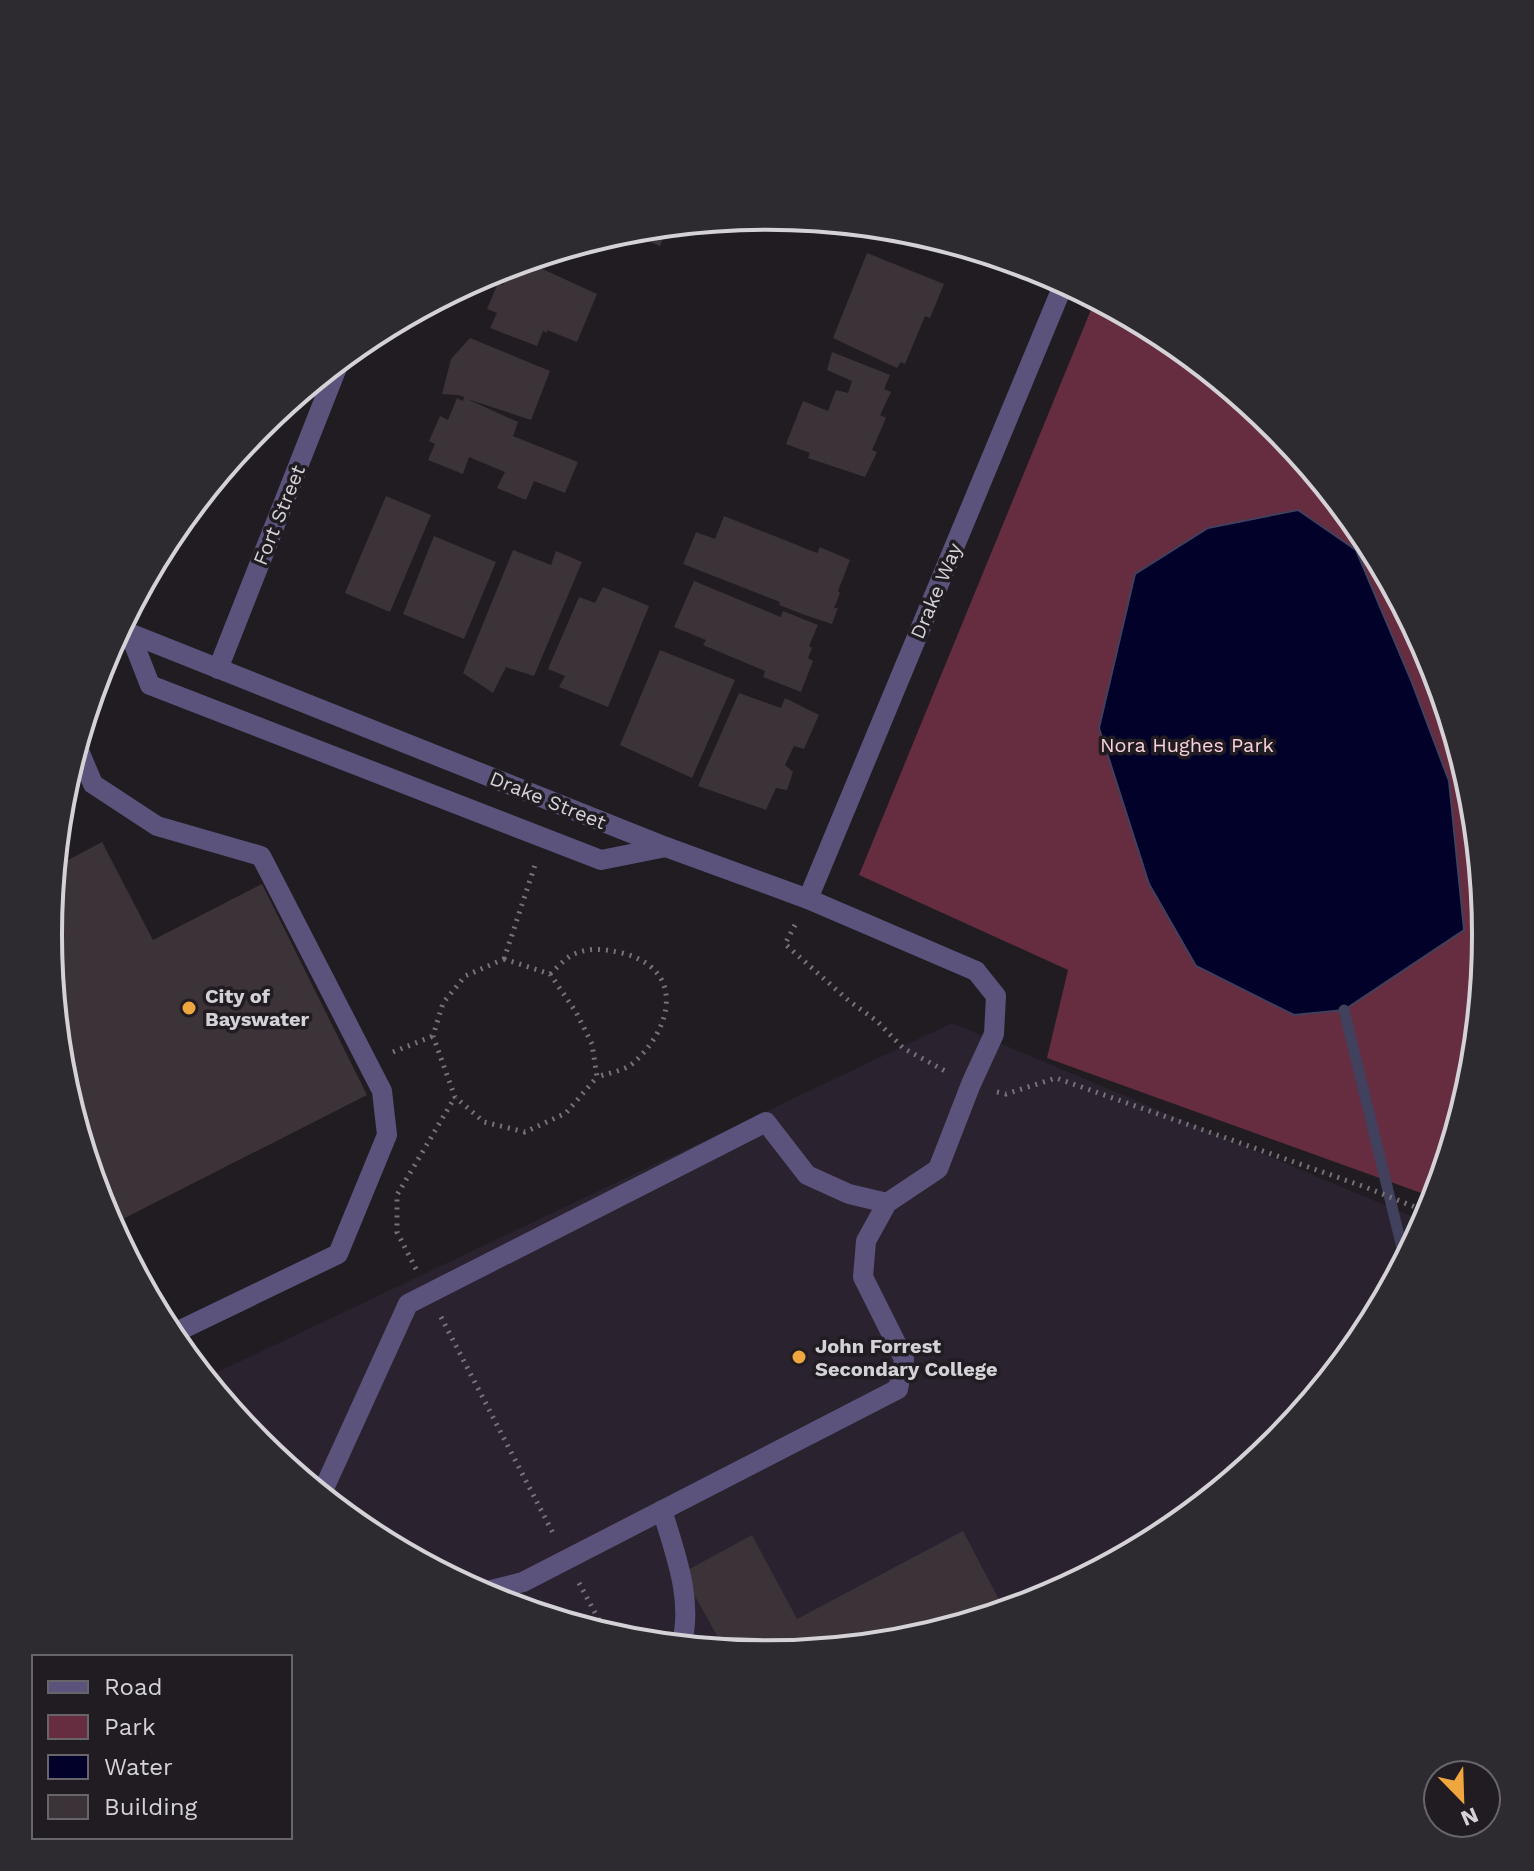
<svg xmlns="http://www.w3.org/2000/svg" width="1534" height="1871" font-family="'Work Sans',sans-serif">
<rect width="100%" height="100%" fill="#201c22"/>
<path fill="#2a222e" d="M 952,1023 L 1425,1222 L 1365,1335 L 1275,1444 L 1166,1534 L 1042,1600 L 907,1641 L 767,1654 L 626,1641 L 491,1600 L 367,1533 L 258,1444 L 205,1378 Z"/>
<path fill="#652d3f" d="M 1095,300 L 1167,338 L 1276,427 L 1365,536 L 1431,661 L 1472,796 L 1486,936 L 1472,1076 L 1435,1198 L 1047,1058 L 1068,970 L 859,875 Z"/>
<path fill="#020129" stroke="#41405d" stroke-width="2" d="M 1298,510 L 1356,550 L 1411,680 L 1449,781 L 1464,930 L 1344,1010 L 1294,1015 L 1196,966 L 1149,884 L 1099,728 L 1135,574 L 1208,528 Z"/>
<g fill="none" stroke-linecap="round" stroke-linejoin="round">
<path stroke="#41405d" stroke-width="11" d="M 1344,1010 L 1405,1260"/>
</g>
<path fill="#3b3338" d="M 682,225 L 680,232 L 668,227 L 660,246 L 623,231 Z
M 867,253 L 944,284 L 930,318 L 925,316 L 905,364 L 901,362 L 897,368 L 833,338 Z
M 525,261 L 597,294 L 577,342 L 547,330 L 547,333 L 543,331 L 537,346 L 490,328 L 497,313 L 487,309 L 498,283 L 503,285 L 511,265 L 518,263 L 523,265 Z
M 470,338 L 550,371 L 531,420 L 467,399 L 518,422 L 513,436 L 578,462 L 565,493 L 534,481 L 526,500 L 497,488 L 505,472 L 469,457 L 463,474 L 428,460 L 435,444 L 429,441 L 440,416 L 448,420 L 457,398 L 463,401 L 464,397 L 458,395 L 442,394 L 451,359 Z
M 832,352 L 890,375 L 884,389 L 891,392 L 880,415 L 886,418 L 872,450 L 877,452 L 865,477 L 808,458 L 810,453 L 786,444 L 803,401 L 828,411 L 836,390 L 848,393 L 852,381 L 827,370 Z
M 386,496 L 431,515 L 390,612 L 345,593 Z
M 724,516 L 817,553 L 820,547 L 850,560 L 838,591 L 840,593 L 834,608 L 838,608 L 832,624 L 802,614 L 779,605 L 780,602 L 683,564 L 696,532 L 715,539 Z
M 434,536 L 496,562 L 464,639 L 403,614 Z
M 513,550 L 551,565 L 556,551 L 582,562 L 534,676 L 506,667 L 493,693 L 463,673 Z
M 694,581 L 781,617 L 783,611 L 818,625 L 809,646 L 812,648 L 808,658 L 813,661 L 801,692 L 763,677 L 765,671 L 703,645 L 706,640 L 674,627 Z
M 603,587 L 649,606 L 608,707 L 559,687 L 565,676 L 548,669 L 579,597 L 595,603 Z
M 660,650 L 735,680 L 692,778 L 620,745 Z
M 739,693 L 781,708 L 785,698 L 819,715 L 804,749 L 794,746 L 785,765 L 793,772 L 787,790 L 776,788 L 766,810 L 698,786 Z
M 102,842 L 153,940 L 262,884 L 367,1095 L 111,1225 L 103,1210 L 62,1075 L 48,935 L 55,867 Z
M 963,1531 L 1005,1611 L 907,1641 L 767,1654 L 725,1650 L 682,1573 L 752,1535 L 797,1619 Z"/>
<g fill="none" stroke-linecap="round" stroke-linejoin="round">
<path stroke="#767278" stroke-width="5" stroke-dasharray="2 6" stroke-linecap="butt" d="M 795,925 L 785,944 L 849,1001 L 877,1021 L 903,1048 L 947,1072
M 504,959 L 550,974 L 576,1012 L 592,1044 L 597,1077 L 566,1113 L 525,1132 L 484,1122 L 455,1097 L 433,1036 L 443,1003 L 465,976 Z
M 504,959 L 535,865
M 550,974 C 557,968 565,958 574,954 C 590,947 605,949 622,953 C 686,969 673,1029 632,1064 C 623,1071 608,1073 597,1077
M 393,1052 L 433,1036
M 997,1092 L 1006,1094 L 1056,1078 L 1365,1187 L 1430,1213
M 416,1269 L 397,1232 L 397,1195 L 455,1097
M 441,1317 L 554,1535
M 579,1583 L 607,1635"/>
<path stroke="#5b537c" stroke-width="20" d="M 130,634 L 150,685 L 601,860 L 666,847
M 77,746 L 93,784 L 157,826 L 261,856 L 382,1091 L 387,1135 L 338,1254 L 170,1335
M 321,1495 L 408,1304 L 766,1122 L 807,1175 L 849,1194 L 887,1203
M 662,1510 C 675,1553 694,1601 681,1646
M 479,1593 L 523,1582 L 898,1389 L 904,1359 L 863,1277 L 866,1241 L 887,1203 L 938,1169 L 971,1084 L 994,1034 L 996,996 L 976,971"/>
<path stroke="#5b537c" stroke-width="20" d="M 218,669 L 340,360
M 976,971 L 808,899 L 1064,283"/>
<path stroke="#5b537c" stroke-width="20" d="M 119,629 L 666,847 L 808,899"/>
</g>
<g fill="#f0a63e" stroke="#201c22" stroke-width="3">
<circle cx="189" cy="1008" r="8"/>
<circle cx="799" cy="1357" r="8"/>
</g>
<g text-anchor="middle" stroke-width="7" stroke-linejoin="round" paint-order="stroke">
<g font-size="20" fill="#d5d2d7" stroke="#201c22">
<text transform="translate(279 515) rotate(-68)" y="7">Fort Street</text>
<text transform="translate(936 591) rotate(-67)" y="7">Drake Way</text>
<text transform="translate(548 800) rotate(22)" y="7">Drake Street</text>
</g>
<g font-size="20" fill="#f9d2db" stroke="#201c22">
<text x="1187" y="752">Nora Hughes Park</text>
</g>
<g font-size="20" font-weight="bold" fill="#d5d2d7" stroke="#201c22" text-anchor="start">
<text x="205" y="1003">City of<tspan x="205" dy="23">Bayswater</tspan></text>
<text x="815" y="1353">John Forrest<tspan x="815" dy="23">Secondary College</tspan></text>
</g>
</g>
<path d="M0 0H1534V1871H0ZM62 935a705 705 0 1 1 1410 0a705 705 0 1 1-1410 0Z" fill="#2e2b30" fill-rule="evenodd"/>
<path fill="none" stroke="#d5d2d7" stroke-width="4" d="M62 935a705 705 0 1 1 1410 0a705 705 0 1 1-1410 0Z"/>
<rect x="32" y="1655" width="260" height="184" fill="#201c22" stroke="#68656a" stroke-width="2"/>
<rect x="48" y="1681" width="40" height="12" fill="#5b537c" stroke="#68656a" stroke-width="2"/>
<text x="104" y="1695" font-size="24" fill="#d5d2d7">Road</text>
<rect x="48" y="1715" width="40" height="24" fill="#652d3f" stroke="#68656a" stroke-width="2"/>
<text x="104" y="1735" font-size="24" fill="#d5d2d7">Park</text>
<rect x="48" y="1755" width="40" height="24" fill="#020129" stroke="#68656a" stroke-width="2"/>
<text x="104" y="1775" font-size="24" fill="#d5d2d7">Water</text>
<rect x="48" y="1795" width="40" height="24" fill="#3b3338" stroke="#68656a" stroke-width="2"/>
<text x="104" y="1815" font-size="24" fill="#d5d2d7">Building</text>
<g transform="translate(1462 1799) rotate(157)"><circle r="38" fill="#201c22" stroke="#68656a" stroke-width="2"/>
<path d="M0-6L14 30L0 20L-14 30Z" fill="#f0a63e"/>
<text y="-12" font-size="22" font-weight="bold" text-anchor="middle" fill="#d5d2d7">N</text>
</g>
</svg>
